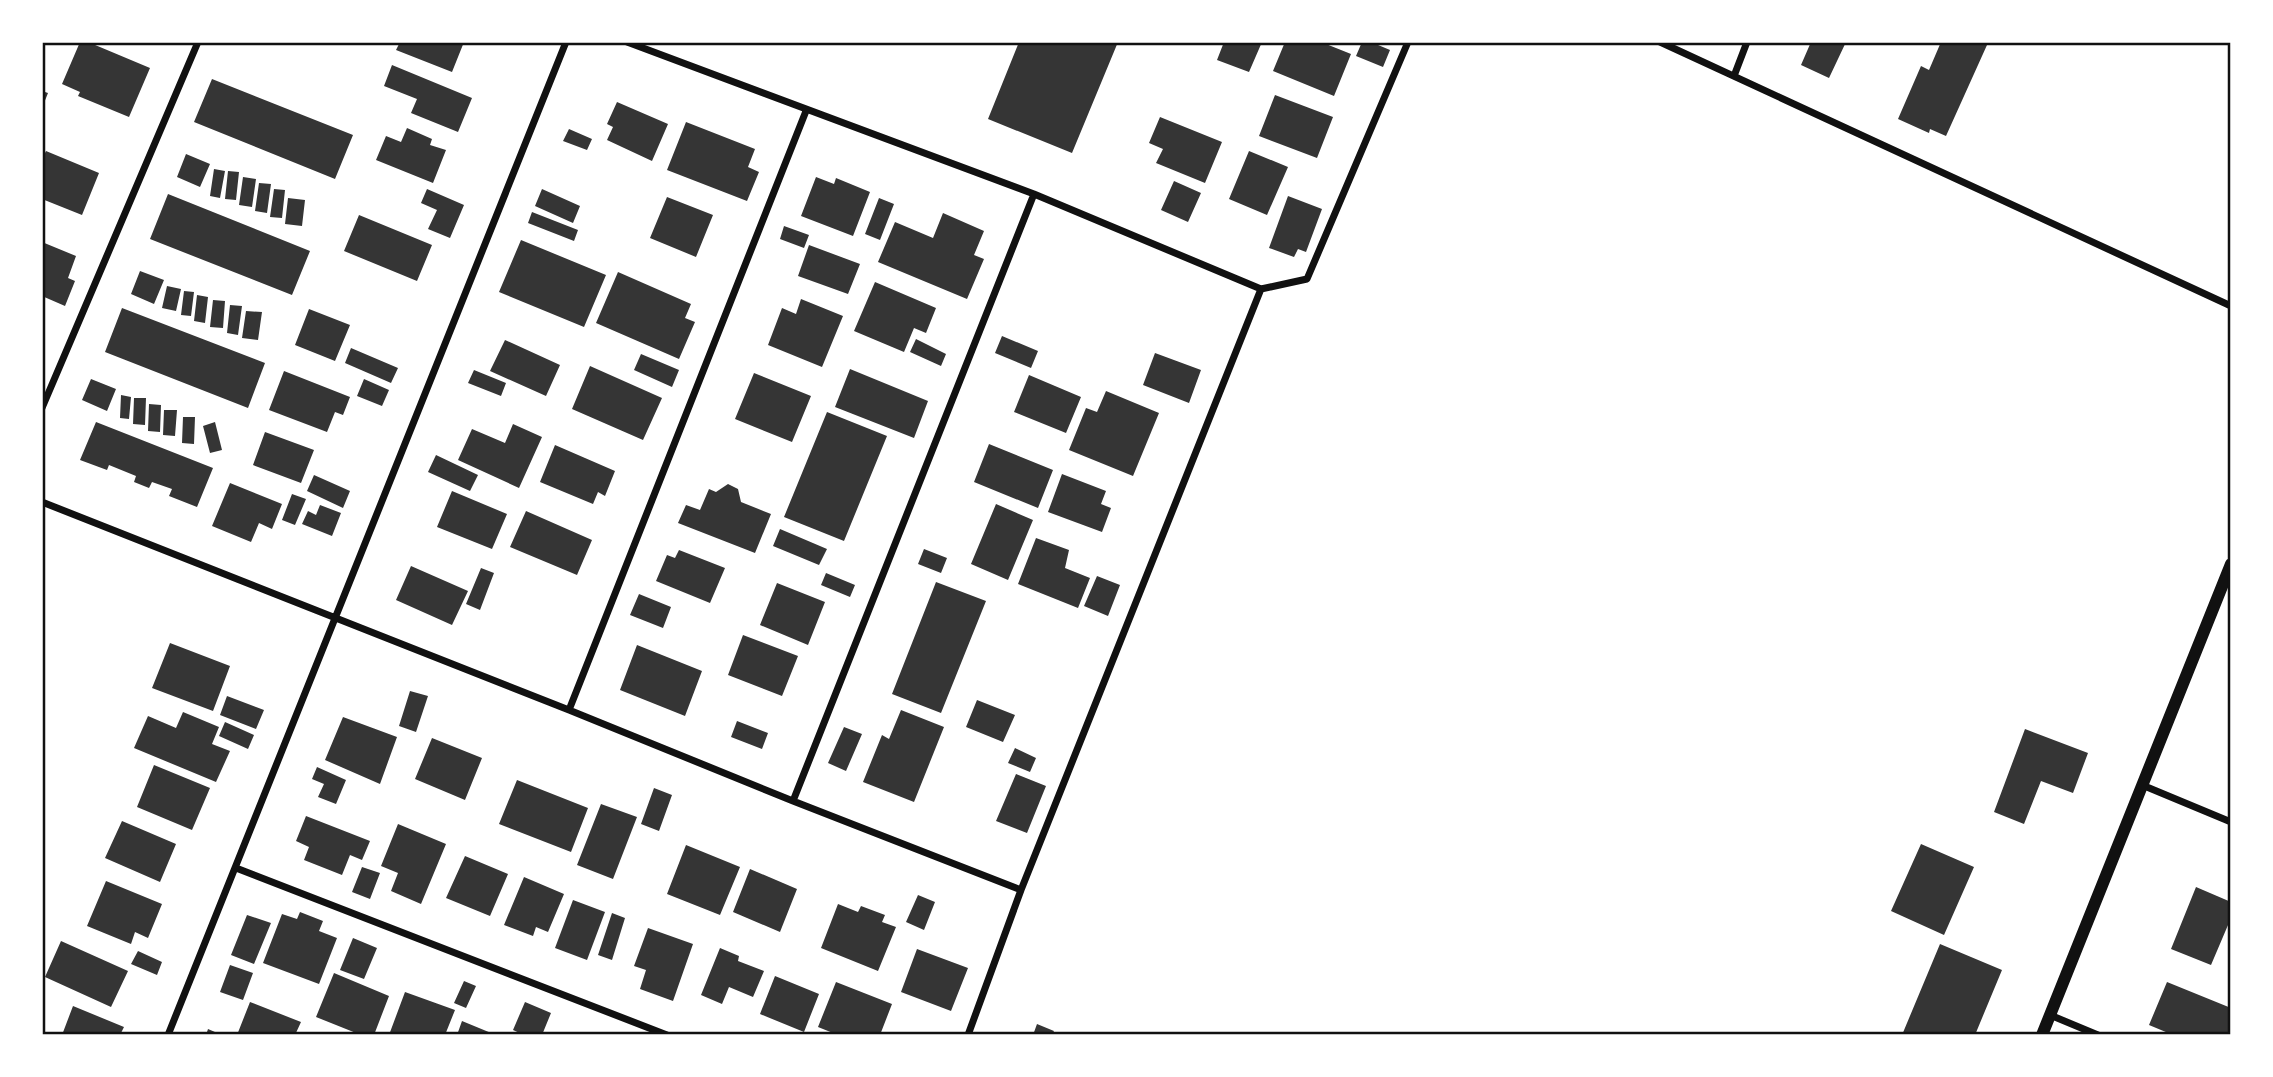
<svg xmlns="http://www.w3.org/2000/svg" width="2273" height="1077" font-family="'Roboto Condensed',sans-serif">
<rect width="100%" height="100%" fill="#fff"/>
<path fill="#353535" d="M 80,42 L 88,42 L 150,68 L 129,117 L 78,96 L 80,92 L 62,84 Z
M 400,42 L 464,42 L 452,72 L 396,50 Z
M 1019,42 L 1118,42 L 1072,153 L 988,119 Z
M 1224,42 L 1262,42 L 1249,72 L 1217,60 Z
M 1285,42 L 1321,42 L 1351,54 L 1334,96 L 1273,71 Z
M 1362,42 L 1371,42 L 1390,50 L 1383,67 L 1356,56 Z
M 1811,42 L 1846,42 L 1829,78 L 1801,65 Z
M 1941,42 L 1980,42 L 1987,45 L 1946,136 L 1930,129 L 1929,133 L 1898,119 L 1921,66 L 1929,70 Z
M 392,65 L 472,98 L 458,132 L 411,113 L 417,99 L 384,86 Z
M 212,79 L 353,135 L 335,179 L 194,122 Z
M 42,91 L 48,93 L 42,108 Z
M 1275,95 L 1333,117 L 1317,158 L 1259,136 Z
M 617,102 L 668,124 L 652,161 L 607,140 L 613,127 L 607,124 Z
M 1160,117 L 1222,142 L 1205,183 L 1156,163 L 1163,149 L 1149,143 Z
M 686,122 L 755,149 L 748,167 L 759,172 L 747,201 L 667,170 Z
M 407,128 L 432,139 L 430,145 L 446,150 L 433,183 L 376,160 L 386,136 L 401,142 Z
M 569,129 L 592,139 L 587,150 L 563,141 Z
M 46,151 L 99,173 L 82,215 L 42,199 L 42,159 Z
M 1249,151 L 1288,167 L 1267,215 L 1229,199 Z
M 186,154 L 210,164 L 200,187 L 177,177 Z
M 214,169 L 225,171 L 220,198 L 210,196 Z
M 228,171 L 239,172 L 236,200 L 225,199 Z
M 243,177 L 256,179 L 252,207 L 239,205 Z
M 816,177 L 834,184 L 836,178 L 870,192 L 853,236 L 801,216 Z
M 1174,181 L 1201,193 L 1188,222 L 1161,210 Z
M 259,183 L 271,184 L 267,213 L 255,211 Z
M 274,189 L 285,190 L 282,218 L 270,217 Z
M 427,189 L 464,205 L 450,238 L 428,229 L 437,210 L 421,203 Z
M 542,189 L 580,206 L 573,223 L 535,206 Z
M 168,194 L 310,251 L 292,295 L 150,239 Z
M 1288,196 L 1322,209 L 1306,252 L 1298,249 L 1294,257 L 1269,248 Z
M 667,197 L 713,215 L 696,257 L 650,238 Z
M 288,198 L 305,200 L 302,226 L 285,224 Z
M 879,198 L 894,204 L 880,240 L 865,234 Z
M 532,212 L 578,230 L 574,241 L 528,223 Z
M 943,213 L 984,231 L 974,255 L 984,259 L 967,299 L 878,262 L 895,222 L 933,238 Z
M 359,215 L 432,245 L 417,281 L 344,251 Z
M 784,226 L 809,235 L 804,248 L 780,239 Z
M 521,240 L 606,275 L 584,327 L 499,292 Z
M 42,242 L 76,256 L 68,278 L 75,281 L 65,306 L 42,296 Z
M 809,245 L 860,264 L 848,294 L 798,276 Z
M 140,271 L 164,280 L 154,304 L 131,294 Z
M 618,272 L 691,304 L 685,318 L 695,322 L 679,359 L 596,323 Z
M 875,282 L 936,308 L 926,333 L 914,328 L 904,352 L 854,331 Z
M 167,286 L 181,289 L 176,311 L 162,308 Z
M 184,291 L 194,292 L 191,316 L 181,315 Z
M 197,295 L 208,297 L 205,323 L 194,321 Z
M 801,299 L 843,316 L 822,367 L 768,345 L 782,308 L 796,314 Z
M 213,300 L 225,301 L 223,328 L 210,327 Z
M 230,305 L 242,306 L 238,335 L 227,333 Z
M 122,308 L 265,363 L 248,408 L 105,352 Z
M 309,309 L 350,325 L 335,361 L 295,345 Z
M 246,311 L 262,312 L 258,340 L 242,338 Z
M 1002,336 L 1038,351 L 1031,368 L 995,353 Z
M 916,339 L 946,354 L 941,366 L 910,352 Z
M 505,340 L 560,365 L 546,396 L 490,371 Z
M 351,348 L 398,368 L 391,383 L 345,363 Z
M 1155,353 L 1201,370 L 1189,403 L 1143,385 Z
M 641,354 L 679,370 L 672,387 L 634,370 Z
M 590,366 L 662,398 L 643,440 L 572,409 Z
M 850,369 L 928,401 L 914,438 L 835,407 Z
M 474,370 L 506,383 L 501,396 L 468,383 Z
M 284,371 L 350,397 L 343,415 L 335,412 L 327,432 L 269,410 Z
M 754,373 L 811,396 L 792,442 L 735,419 Z
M 1029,375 L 1081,397 L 1066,433 L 1014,412 Z
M 91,379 L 116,389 L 107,411 L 82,400 Z
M 364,379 L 389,390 L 382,406 L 357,396 Z
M 1106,391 L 1159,413 L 1133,476 L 1069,450 L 1086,408 L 1097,412 Z
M 121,395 L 131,397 L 129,419 L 120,418 Z
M 134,398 L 146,398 L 145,425 L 133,424 Z
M 149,404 L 161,405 L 160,432 L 148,431 Z
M 164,410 L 177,410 L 175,436 L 163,435 Z
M 827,412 L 887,436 L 844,541 L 784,517 Z
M 183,417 L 195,417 L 194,444 L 182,443 Z
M 96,422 L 213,468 L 197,507 L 169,496 L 172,489 L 152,482 L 149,488 L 134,482 L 136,476 L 109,465 L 107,470 L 80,460 Z
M 215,422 L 222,450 L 210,453 L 203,426 Z
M 513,424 L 542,437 L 519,488 L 458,460 L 472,429 L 505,443 Z
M 265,432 L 314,450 L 301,483 L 253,465 Z
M 989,444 L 1053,470 L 1038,508 L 974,482 Z
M 555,445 L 615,471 L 605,496 L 598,492 L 593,504 L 540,482 Z
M 436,455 L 478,475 L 470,491 L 428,472 Z
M 1062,474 L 1106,491 L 1101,504 L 1111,508 L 1102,532 L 1048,512 Z
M 314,475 L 350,491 L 343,508 L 307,491 Z
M 230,483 L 282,504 L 272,529 L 259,523 L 251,542 L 212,526 Z
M 728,484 L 738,489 L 741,502 L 771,514 L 755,553 L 678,523 L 686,505 L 700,510 L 709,489 L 716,492 Z
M 452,491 L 507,514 L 492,549 L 437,527 Z
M 292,494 L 306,499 L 295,525 L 282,520 Z
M 996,504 L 1033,520 L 1008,580 L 971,564 Z
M 320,505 L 341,513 L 332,536 L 302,524 L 308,511 L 316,515 Z
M 526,511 L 592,540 L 577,575 L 510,547 Z
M 780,529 L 827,549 L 819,565 L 773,546 Z
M 1036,538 L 1069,550 L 1065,568 L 1090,578 L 1078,608 L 1018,584 Z
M 924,549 L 947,558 L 941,573 L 918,564 Z
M 679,550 L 725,568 L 710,603 L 656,581 L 667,555 L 675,558 Z
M 411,566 L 468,591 L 452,625 L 396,600 Z
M 481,568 L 494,573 L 480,610 L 466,604 Z
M 826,573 L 855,585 L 850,597 L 821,585 Z
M 1097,576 L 1120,585 L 1108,616 L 1084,606 Z
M 936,582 L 986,601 L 941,713 L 892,694 Z
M 777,583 L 825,602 L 808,645 L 760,625 Z
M 639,594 L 671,607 L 663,628 L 630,615 Z
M 743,635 L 798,656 L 782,696 L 728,675 Z
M 170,643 L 230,666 L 213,711 L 152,688 Z
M 637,645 L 702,671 L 685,716 L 620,690 Z
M 410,691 L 428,696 L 416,732 L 399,726 Z
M 227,696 L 264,710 L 256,729 L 220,715 Z
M 977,700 L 1015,715 L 1003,742 L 966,727 Z
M 901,710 L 944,727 L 914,802 L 863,782 L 882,735 L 889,739 Z
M 183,712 L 219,727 L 212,744 L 230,751 L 216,782 L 134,748 L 148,716 L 176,728 Z
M 343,717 L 397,737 L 380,784 L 325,760 Z
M 737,721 L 768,733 L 762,749 L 731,737 Z
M 225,722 L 254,735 L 248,749 L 219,736 Z
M 844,727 L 862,734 L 846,771 L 828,763 Z
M 2025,729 L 2088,753 L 2073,793 L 2041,781 L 2024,824 L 1994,812 Z
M 432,738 L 482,758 L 465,800 L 415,779 Z
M 1015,748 L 1036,758 L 1030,772 L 1008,763 Z
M 154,765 L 210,788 L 192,830 L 137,807 Z
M 317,767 L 346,780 L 336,804 L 318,797 L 324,784 L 312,779 Z
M 1016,774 L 1046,786 L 1027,833 L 996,821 Z
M 517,780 L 588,808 L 571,852 L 499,824 Z
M 654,788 L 672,795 L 659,831 L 641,824 Z
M 601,804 L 637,817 L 613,879 L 577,865 Z
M 306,816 L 370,841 L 362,860 L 350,855 L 342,875 L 304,860 L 309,847 L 296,841 Z
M 122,821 L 176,844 L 160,882 L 105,858 Z
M 398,824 L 446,844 L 421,904 L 391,891 L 398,873 L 381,866 Z
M 1921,844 L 1974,867 L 1944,935 L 1891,911 Z
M 686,845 L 740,867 L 720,915 L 667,894 Z
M 465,856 L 508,874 L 490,916 L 446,898 Z
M 362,867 L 380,873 L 370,899 L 352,892 Z
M 750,869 L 797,889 L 780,932 L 733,912 Z
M 524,877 L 564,894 L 548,932 L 536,927 L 533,936 L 504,925 Z
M 106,881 L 162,904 L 148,938 L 135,932 L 131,944 L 87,926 Z
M 2196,887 L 2231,902 L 2231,918 L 2211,965 L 2171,949 Z
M 918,895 L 935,902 L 924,930 L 906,922 Z
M 573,900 L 605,912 L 587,960 L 555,948 Z
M 838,904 L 858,912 L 861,906 L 885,915 L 882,922 L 896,927 L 878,971 L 821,948 Z
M 300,912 L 323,921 L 319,931 L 337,938 L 319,984 L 263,963 L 282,914 L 297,919 Z
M 612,913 L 625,918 L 612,960 L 598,955 Z
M 247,915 L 271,923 L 254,964 L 231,955 Z
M 648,928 L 693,944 L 673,1001 L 640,989 L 646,970 L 634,966 Z
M 353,938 L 377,948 L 364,979 L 340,970 Z
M 61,941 L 128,971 L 111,1007 L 45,977 Z
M 1940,944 L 2002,970 L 1975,1035 L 1902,1035 Z
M 720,948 L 739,956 L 738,961 L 764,971 L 753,997 L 729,987 L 722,1004 L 701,995 Z
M 917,949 L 968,968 L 951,1011 L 901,992 Z
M 138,951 L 162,962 L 157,975 L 131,964 Z
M 230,965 L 253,973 L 243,1000 L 220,992 Z
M 334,973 L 389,996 L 374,1035 L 361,1035 L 316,1017 Z
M 775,976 L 819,994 L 804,1032 L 760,1014 Z
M 464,981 L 476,986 L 466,1008 L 454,1003 Z
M 836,982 L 892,1004 L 880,1035 L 838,1035 L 818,1027 Z
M 2167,982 L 2231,1008 L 2231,1035 L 2173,1035 L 2149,1025 Z
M 405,992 L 455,1010 L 445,1035 L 389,1035 Z
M 250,1002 L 301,1022 L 295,1035 L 237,1035 Z
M 525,1002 L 551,1013 L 542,1035 L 524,1035 L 513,1030 Z
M 73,1006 L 124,1027 L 120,1035 L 62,1035 Z
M 462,1021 L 496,1035 L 457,1035 Z
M 1037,1024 L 1054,1031 L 1052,1035 L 1033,1035 Z
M 208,1029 L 222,1035 L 206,1035 Z"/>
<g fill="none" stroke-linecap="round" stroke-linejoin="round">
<path stroke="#111" stroke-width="7" d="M 627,42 L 1034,194 L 1261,289 L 1307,279 L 1408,42
M 1660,42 L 2231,306
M 1734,76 L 1747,42
M 42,408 L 198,42
M 42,502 L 569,710 L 793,801 L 1021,890
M 569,710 L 806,111
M 2142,785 L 2231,822
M 793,801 L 1034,194
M 236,868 L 667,1035
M 2050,1015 L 2098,1035
M 168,1035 L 566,42
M 968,1035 L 1021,890 L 1261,289"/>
<path stroke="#111" stroke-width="12" d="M 2042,1035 L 2231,564"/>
</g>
<rect width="2273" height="1077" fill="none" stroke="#ffffff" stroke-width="88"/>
<rect x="44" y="44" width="2185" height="989" fill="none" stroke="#111" stroke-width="2.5"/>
</svg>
